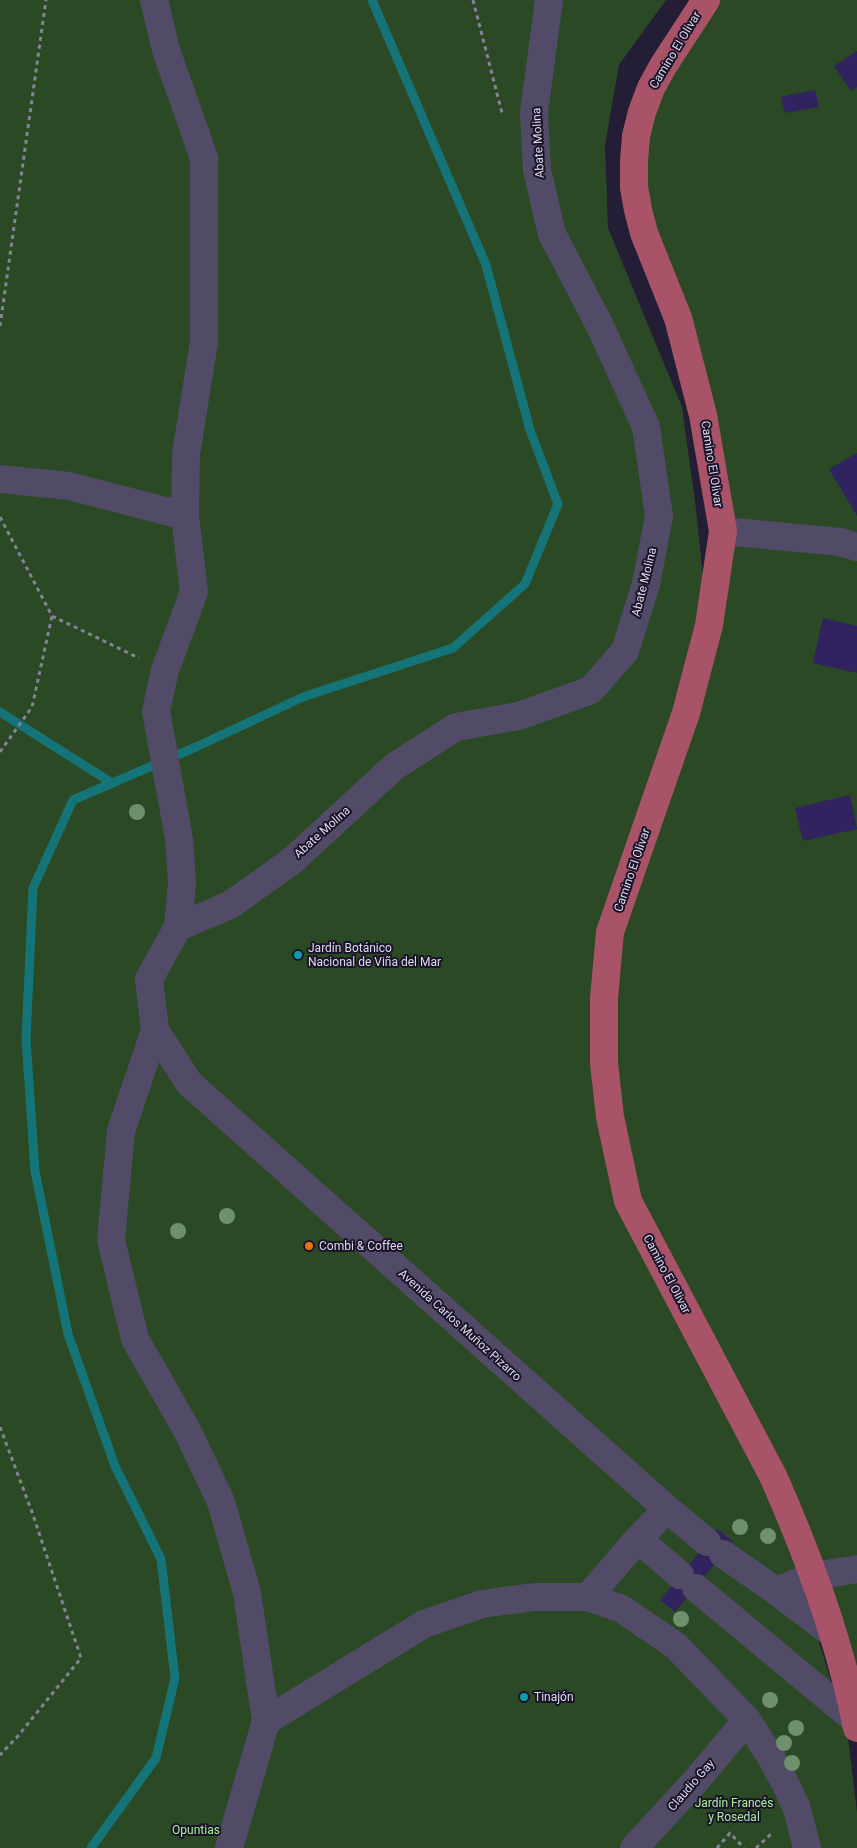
<svg xmlns="http://www.w3.org/2000/svg" width="857" height="1848" font-family="Roboto,sans-serif">
<rect width="100%" height="100%" fill="#231d35"/>
<path fill="#2c4925" d="M 0,0 L 666,0 L 619,65 L 605,145 L 608,228 L 682,407 L 696,509 L 704,586 L 671,719 L 600,919 L 593,992 L 592,1085 L 622,1210 L 766,1479 L 806,1599 L 848,1737 L 857,1812 L 857,1848 L 0,1848 Z
M 713,0 L 857,0 L 857,1685 L 638,1196 L 613,1081 L 618,954 L 728,559 L 642,185 L 651,126 L 671,67 Z"/>
<g fill="none" stroke-linecap="round" stroke-linejoin="round">
<path stroke="#157478" stroke-width="9" d="M 0,712 L 112,783
M 91,1848 L 156,1758 L 175,1678 L 161,1559 L 115,1466 L 68,1334 L 35,1171 L 26,1039 L 33,888 L 73,800 L 196,747 L 303,697 L 453,648 L 525,584 L 558,504 L 530,430 L 486,265 L 372,0"/>
</g>
<path fill="#30235f" d="M 857,51 L 857,87 L 851,91 L 834,66 Z
M 815,90 L 819,107 L 785,113 L 781,97 Z
M 857,453 L 857,516 L 829,469 Z
M 823,618 L 857,626 L 857,673 L 813,663 Z
M 850,795 L 857,829 L 803,841 L 795,808 Z
M 718,1529 L 733,1542 L 675,1612 L 660,1600 Z"/>
<g fill="none" stroke-linecap="round" stroke-linejoin="round">
<path stroke="#878396" stroke-width="3" stroke-dasharray="4 4" stroke-linecap="butt" d="M 473,0 L 502,113
M 0,326 L 46,0
M 0,517 L 52,616 L 139,658
M 0,752 L 32,707 L 52,616
M 0,1427 L 32,1512 L 81,1658 L 18,1736 L 0,1755
M 717,1848 L 730,1833 L 744,1848
M 756,1848 L 772,1833"/>
<path stroke="#524b67" stroke-width="28" d="M 154,0 L 166,50 L 204,158 L 204,342 L 186,454 L 185,516 L 194,592 L 165,670 L 156,711 L 179,839 L 182,883 L 178,927 L 149,979 L 155,1030 L 121,1131 L 111,1240 L 135,1339 L 188,1432 L 221,1502 L 247,1593 L 266,1721 L 229,1848
M 0,479 L 69,486 L 185,516
M 723,531 L 840,542 L 857,547
M 178,927 L 230,905 L 293,860 L 395,766 L 456,727 L 519,716 L 591,690 L 625,651 L 646,584 L 659,516 L 646,427 L 599,324 L 552,234 L 537,170 L 534,112 L 549,0
M 155,1030 L 189,1083 L 667,1509 L 707,1542
M 638,1539 L 680,1575
M 723,1554 L 776,1591 L 833,1634
M 696,1588 L 855,1720
M 776,1591 L 814,1576 L 857,1569
M 588,1597 L 638,1539 L 667,1509
M 266,1721 L 424,1624 L 482,1604 L 534,1597 L 588,1597 L 622,1609 L 676,1646 L 747,1720 L 771,1757 L 787,1787 L 797,1809 L 807,1848
M 634,1848 L 693,1784 L 747,1720"/>
<path stroke="#a95368" stroke-width="28" d="M 706,0 L 663,66 L 651,88 L 642,112 L 636,136 L 634,161 L 634,187 L 638,210 L 644,233 L 678,318 L 703,415 L 723,531 L 709,625 L 686,713 L 610,932 L 604,998 L 604,1063 L 610,1117 L 628,1201 L 773,1476 C 809,1557 840,1641 857,1728"/>
</g>
<g fill="#6e906d">
<circle cx="137" cy="812" r="8"/>
<circle cx="227" cy="1216" r="8"/>
<circle cx="178" cy="1231" r="8"/>
<circle cx="740" cy="1527" r="8"/>
<circle cx="768" cy="1536" r="8"/>
<circle cx="681" cy="1619" r="8"/>
<circle cx="770" cy="1700" r="8"/>
<circle cx="796" cy="1728" r="8"/>
<circle cx="784" cy="1743" r="8"/>
<circle cx="792" cy="1763" r="8"/>
</g>
<g fill="#0f9aa8" stroke="#1a132a" stroke-width="2">
<circle cx="298" cy="955" r="5"/>
<circle cx="524" cy="1697" r="5"/>
</g>
<circle fill="#e8710a" stroke="#1a132a" stroke-width="2" cx="309" cy="1246" r="5"/>
<g text-anchor="middle" stroke-width="4" stroke-linejoin="round" paint-order="stroke">
<g font-size="12" fill="#dedbeb" stroke="#1a132a">
<text transform="translate(675 50) rotate(-59)" y="4">Camino El Olivar</text>
<text transform="translate(538 143) rotate(-93)" y="4">Abate Molina</text>
<text transform="translate(712 464) rotate(81)" y="4">Camino El Olivar</text>
<text transform="translate(644 582) rotate(-76)" y="4">Abate Molina</text>
<text transform="translate(322 832) rotate(-42)" y="4">Abate Molina</text>
<text transform="translate(632 870) rotate(-71)" y="4">Camino El Olivar</text>
<text transform="translate(667 1274) rotate(62)" y="4">Camino El Olivar</text>
<text transform="translate(460 1325) rotate(42)" y="4">Avenida Carlos Muñoz Pizarro</text>
<text transform="translate(691 1785) rotate(-49)" y="4">Claudio Gay</text>
</g>
<g font-size="12" fill="#dedbeb" stroke="#1a132a" text-anchor="start">
<text x="308" y="952">Jardín Botánico<tspan x="308" dy="14">Nacional de Viña del Mar</tspan></text>
<text x="319" y="1250">Combi &amp; Coffee</text>
<text x="534" y="1701">Tinajón</text>
</g>
<g font-size="12" fill="#abef9a" stroke="#1a132a">
<text x="734" y="1807">Jardín Francés<tspan x="734" dy="14">y Rosedal</tspan></text>
<text x="196" y="1834">Opuntias</text>
</g>
</g>
</svg>
